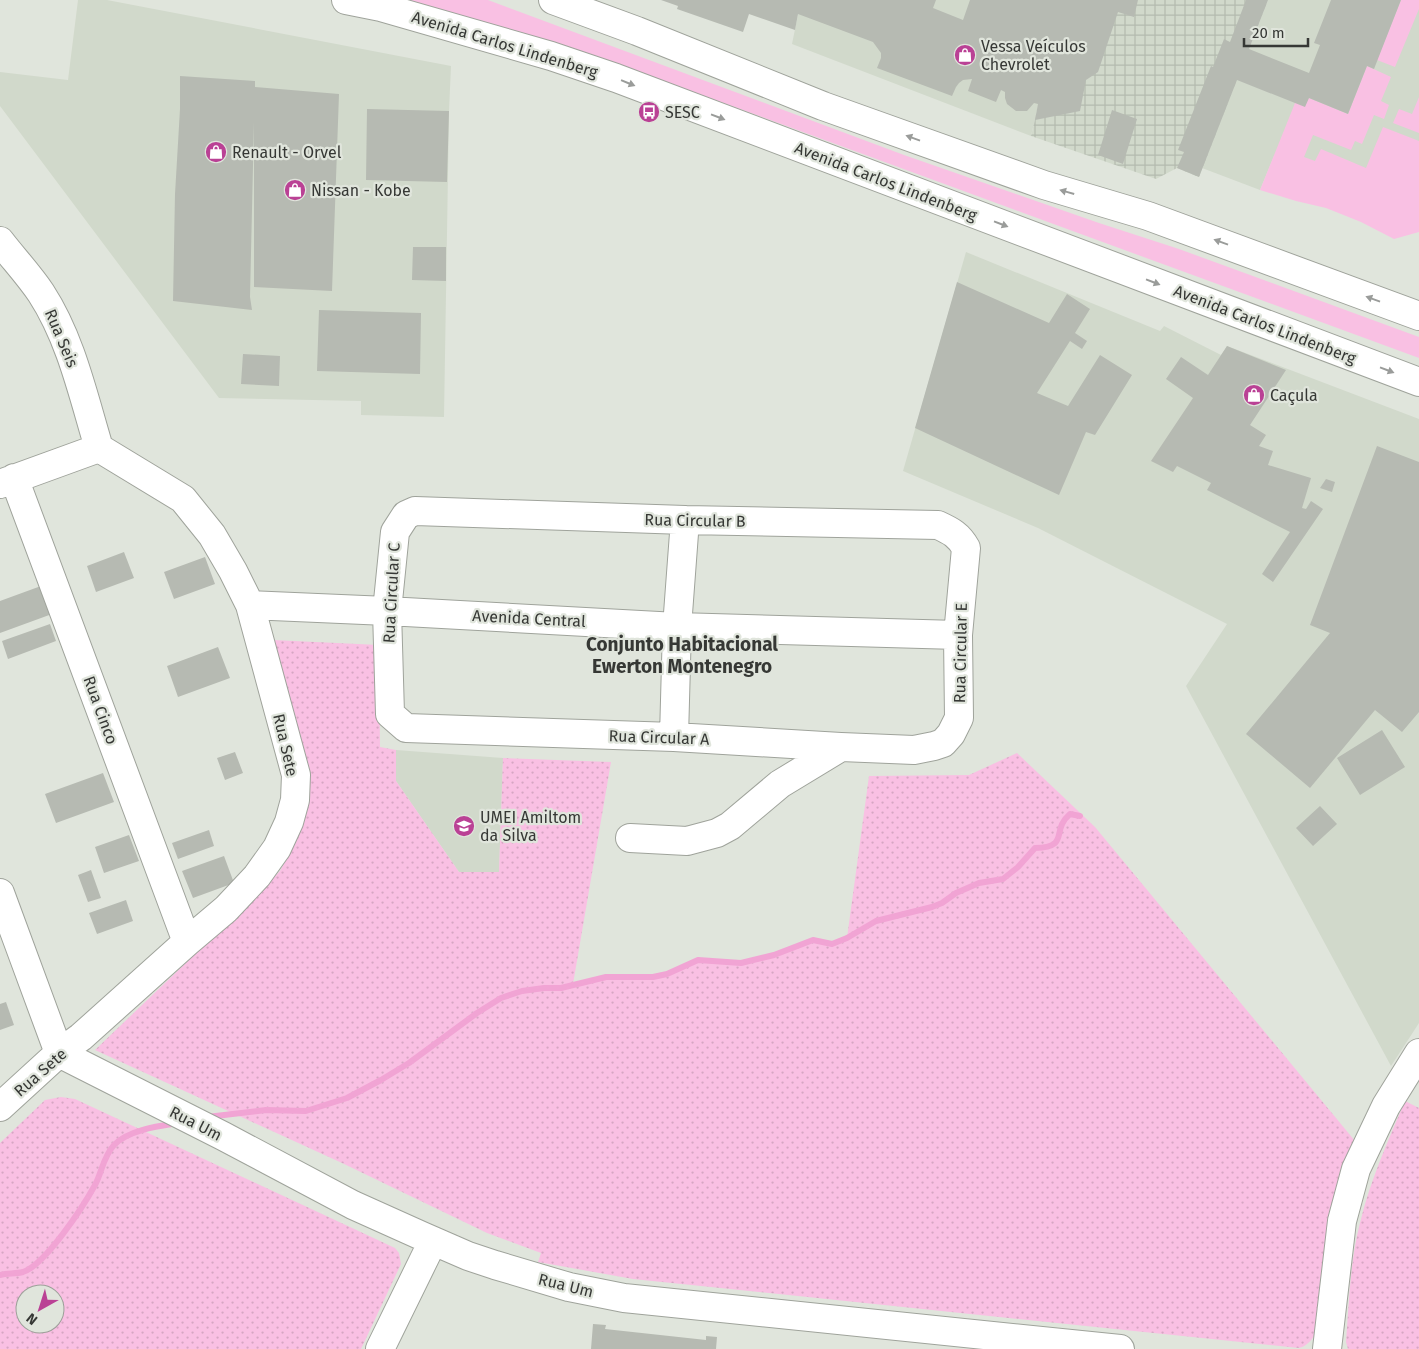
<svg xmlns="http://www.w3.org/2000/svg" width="1419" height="1349" font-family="'Fira Sans',sans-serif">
<defs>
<pattern id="industrial-grid" width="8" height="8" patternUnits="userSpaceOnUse" patternTransform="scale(1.25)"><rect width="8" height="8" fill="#d1d9cb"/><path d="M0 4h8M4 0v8" fill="none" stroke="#b4bbaf"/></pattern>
<pattern id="grass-dots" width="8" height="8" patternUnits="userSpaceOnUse" patternTransform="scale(1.25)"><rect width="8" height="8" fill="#f9c0e3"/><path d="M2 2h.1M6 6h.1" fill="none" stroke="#d6a6c3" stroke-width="1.8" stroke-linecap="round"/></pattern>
</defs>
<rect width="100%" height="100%" fill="#e0e5dc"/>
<path fill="#d1d9cb" d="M 78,0 L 107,0 L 451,66 L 449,111 L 444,417 L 361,415 L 361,401 L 219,398 L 0,106 L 0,72 L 68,80 Z
M 801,0 L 1063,0 L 1031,136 L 792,44 Z
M 1268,0 L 1419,0 L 1419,213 L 1274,156 L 1260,190 L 1202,168 Z
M 966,252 L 1160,331 L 1164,326 L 1221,355 L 1227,346 L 1419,419 L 1419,1023 L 1391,1066 L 1186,686 L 1227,624 L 1038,528 L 903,471 Z
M 396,750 L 503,758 L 499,873 L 459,872 L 396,781 Z"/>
<path fill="url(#industrial-grid)" d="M 1063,0 L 1268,0 L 1199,177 L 1177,168 L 1156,179 L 1031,136 Z"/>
<path fill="url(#grass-dots)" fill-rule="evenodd" d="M 273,640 L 379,645 L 380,747 L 396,750 L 396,781 L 459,872 L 499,872 L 503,758 L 611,762 L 573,984 L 606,977 L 653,977 L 667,974 L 698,960 L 742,963 L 774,955 L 813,940 L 832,944 L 847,938 L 869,776 L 969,775 L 1017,753 L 1095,827 L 1355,1141 L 1326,1247 L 1314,1336 C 1310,1342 1306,1346 1299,1348 L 633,1279 L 538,1262 L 541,1253 L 487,1233 L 342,1163 L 95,1050 L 258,894 L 280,871 L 295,844 L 305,818 L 310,788 Z
M 61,1097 L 75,1099 L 395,1248 L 399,1253 L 401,1264 L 361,1349 L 0,1349 L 0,1143 L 45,1100 ZM 25,1294 L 55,1294 L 55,1324 L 25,1324 Z
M 1405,1101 L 1419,1108 L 1419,1349 L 1348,1349 L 1346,1342 C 1349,1303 1350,1262 1360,1223 C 1370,1181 1388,1141 1405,1101 Z"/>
<path fill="#f9c0e3" d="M 397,0 L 488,0 L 904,155 L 1099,223 L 1179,249 L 1419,337 L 1419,358 L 620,65 Z
M 1401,0 L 1419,0 L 1419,9 L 1395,67 L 1377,60 Z
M 1367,66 L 1391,77 L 1381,101 L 1389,105 L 1384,119 L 1374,115 L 1362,144 L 1355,141 L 1351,150 L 1313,135 L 1304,157 L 1315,161 L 1321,149 L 1366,168 L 1383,127 L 1419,141 L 1419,232 L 1394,239 L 1361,222 L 1326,208 L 1296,201 L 1260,190 L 1295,103 L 1309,98 L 1348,114 Z
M 1419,97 L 1419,133 L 1393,123 L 1399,109 L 1412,114 Z"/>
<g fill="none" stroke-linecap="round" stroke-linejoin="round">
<path stroke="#f1a4d4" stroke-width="6" d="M 207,1117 L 266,1110 L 306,1111 L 347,1098 L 381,1080 L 409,1063 L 477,1013 L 501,998 L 522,991 L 544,988 L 561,988 L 606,977 L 653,977 L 667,974 L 698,960 L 741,963 L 774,955 L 813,940 L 832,944 L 847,938 L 876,921 L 932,907 L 942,903 L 956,893 L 979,883 L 1003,879 L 1018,867 L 1035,848 C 1071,847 1050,831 1070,814 L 1080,816
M 0,1275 C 7,1273 16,1274 23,1272 C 45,1265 83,1207 95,1185 C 102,1172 103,1157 114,1145 C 128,1130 159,1126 178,1123"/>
</g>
<path fill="#b6bab2" d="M 661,0 L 936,0 L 933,8 L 963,20 L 970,0 L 1138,0 L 1134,17 L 1118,12 L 1098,72 L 1086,80 L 1080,111 L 1035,120 L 1038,104 L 1034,103 L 1027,111 L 1016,111 L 1007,104 L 1005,98 L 1005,92 L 1001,90 L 996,102 L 968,91 L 972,79 L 963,80 L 959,83 L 956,87 L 952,96 L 877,68 L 881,58 L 881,53 L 873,42 L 798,14 L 795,30 L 749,14 L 743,32 L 677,9 L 678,6 Z
M 1246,0 L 1268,0 L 1249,49 L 1309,73 L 1320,45 L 1314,43 L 1331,0 L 1401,0 L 1374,69 L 1367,66 L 1348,114 L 1309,98 L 1305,107 L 1237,80 L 1199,177 L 1177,168 L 1184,152 L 1178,150 L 1211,66 L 1213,67 L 1224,39 L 1230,42 Z
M 180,76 L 255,81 L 255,87 L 339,94 L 332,291 L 254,287 L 254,122 L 250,297 L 252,310 L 173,301 L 175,194 L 180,109 Z
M 367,109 L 449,111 L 447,182 L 366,180 Z
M 1112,110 L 1137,119 L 1123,164 L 1098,155 Z
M 413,247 L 446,247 L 446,281 L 412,280 Z
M 957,282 L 1049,323 L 1067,294 L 1090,309 L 1075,333 L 1087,341 L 1082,349 L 1070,341 L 1037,393 L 1068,406 L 1100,355 L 1132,375 L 1095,435 L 1086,432 L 1059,495 L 915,428 Z
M 319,310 L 421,313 L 420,374 L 317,371 Z
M 1227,346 L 1286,370 L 1250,425 L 1266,435 L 1259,446 L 1273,451 L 1268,465 L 1311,478 L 1302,508 L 1306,509 L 1311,501 L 1323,509 L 1273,582 L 1262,574 L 1290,532 L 1207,490 L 1211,483 L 1177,466 L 1173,472 L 1151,461 L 1193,398 L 1166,379 L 1181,357 L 1208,375 Z
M 243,354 L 280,356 L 279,386 L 241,384 Z
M 1377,446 L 1419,462 L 1419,712 L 1402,732 L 1375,710 L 1310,788 L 1246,734 L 1330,633 L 1310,625 Z
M 1326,479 L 1335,482 L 1332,492 L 1320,488 Z
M 124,552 L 134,578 L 96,592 L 87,566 Z
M 205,557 L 215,584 L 174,599 L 164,572 Z
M 41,586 L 52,614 L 0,633 L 0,601 Z
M 50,624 L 56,641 L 8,659 L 2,641 Z
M 218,647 L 230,678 L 178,697 L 167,666 Z
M 1382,730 L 1405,767 L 1360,795 L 1337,758 Z
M 235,752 L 243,773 L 225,780 L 217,758 Z
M 103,773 L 114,802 L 56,823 L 45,794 Z
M 1320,806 L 1337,824 L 1313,846 L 1296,828 Z
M 209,830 L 214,846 L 178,859 L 172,843 Z
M 129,835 L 139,861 L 104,873 L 95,847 Z
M 224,856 L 234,883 L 193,898 L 182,871 Z
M 91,870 L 101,898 L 88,902 L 78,875 Z
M 126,900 L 133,921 L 97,934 L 89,913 Z
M 6,1002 L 14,1025 L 0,1030 L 0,1004 Z
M 593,1324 L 606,1325 L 605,1329 L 706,1340 L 706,1336 L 717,1337 L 716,1349 L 591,1349 Z"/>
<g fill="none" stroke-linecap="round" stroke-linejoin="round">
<g stroke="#9fa39b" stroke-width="30">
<path id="minor" d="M 0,241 C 13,258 29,275 41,293 C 71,339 83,395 99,448
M 14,478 L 187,942
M 0,484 L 99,448
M 415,511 L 685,520 L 938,525 C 951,531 959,535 966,548 L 958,635 L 959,718 L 951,734 L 943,743 L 934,746 L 914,750 L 841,747 L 674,737 L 406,728 L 390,714 L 387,611 L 395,532 L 406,515 Z
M 250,605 L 387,611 L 677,627 L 958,635
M 674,737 L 677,627 L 685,520
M 630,838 L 687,841 L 717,833 L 730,826 L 780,784 L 841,747
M 0,893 L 59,1053 L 223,1136 L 353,1205 L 422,1236 L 468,1256 L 495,1265 L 569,1287 L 624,1298 L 1120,1349
M 0,1107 L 59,1053 L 81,1037 L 187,942 L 226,909 L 257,876 L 277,848 L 289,822 L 295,800 L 296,775 L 250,605 L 233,571 L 212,535 L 183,499 L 99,448
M 380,1349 L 433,1241
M 1327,1349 L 1342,1221 L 1356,1169 L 1386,1106 L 1419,1053"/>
</g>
<g stroke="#9fa39b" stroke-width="30">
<path id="major" d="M 346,0 L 381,7 L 551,56 L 616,78 L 1419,382
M 553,0 L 637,31 L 823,106 L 1044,185 L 1148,216 L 1419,316"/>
</g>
<use href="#minor" stroke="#fff" stroke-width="28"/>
<use href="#major" stroke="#fff" stroke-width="28"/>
</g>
<defs><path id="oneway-solid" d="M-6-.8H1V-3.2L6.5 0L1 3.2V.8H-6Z" transform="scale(1.25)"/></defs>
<g fill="#9a9c9a">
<use href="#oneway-solid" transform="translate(628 83) rotate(22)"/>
<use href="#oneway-solid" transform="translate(718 117) rotate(21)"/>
<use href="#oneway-solid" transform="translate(913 138) rotate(-160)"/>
<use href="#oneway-solid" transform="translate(1067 192) rotate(-164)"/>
<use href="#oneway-solid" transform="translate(1001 224) rotate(21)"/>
<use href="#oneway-solid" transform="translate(1221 242) rotate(-160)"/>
<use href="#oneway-solid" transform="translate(1153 282) rotate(21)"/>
<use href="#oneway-solid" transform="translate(1373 299) rotate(-160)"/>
<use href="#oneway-solid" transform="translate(1387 370) rotate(21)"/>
</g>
<defs>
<g id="shop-disc" transform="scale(1.125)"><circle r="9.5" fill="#ba4195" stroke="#e0e5dc"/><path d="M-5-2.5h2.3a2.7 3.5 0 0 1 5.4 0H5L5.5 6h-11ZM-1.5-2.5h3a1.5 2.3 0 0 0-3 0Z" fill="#fff"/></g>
<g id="bus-disc" transform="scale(1.125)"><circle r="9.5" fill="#ba4195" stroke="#e0e5dc"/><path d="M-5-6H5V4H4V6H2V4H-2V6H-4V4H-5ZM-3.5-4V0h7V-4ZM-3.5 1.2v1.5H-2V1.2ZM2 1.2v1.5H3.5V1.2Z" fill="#fff"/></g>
<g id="school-disc" transform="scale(1.125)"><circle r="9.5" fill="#ba4195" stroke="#e0e5dc"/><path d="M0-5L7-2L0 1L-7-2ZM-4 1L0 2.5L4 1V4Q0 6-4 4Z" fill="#fff"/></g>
</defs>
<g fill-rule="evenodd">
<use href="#shop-disc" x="965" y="55"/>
<use href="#bus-disc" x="649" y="112"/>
<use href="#shop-disc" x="216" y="152"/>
<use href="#shop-disc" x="295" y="190"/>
<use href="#shop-disc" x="1254" y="395"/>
<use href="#school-disc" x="464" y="826"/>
</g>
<g text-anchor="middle" stroke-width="4.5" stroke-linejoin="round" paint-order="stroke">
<g font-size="16" fill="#363835" stroke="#e0e5dc">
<text transform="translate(505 44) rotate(17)" y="6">Avenida Carlos Lindenberg</text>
<text transform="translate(886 181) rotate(21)" y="6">Avenida Carlos Lindenberg</text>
<text transform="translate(1265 324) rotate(21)" y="6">Avenida Carlos Lindenberg</text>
<text transform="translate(62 338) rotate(67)" y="6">Rua Seis</text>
<text transform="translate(695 520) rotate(1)" y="6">Rua Circular B</text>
<text transform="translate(391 593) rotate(-87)" y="6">Rua Circular C</text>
<text transform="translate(529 618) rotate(3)" y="6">Avenida Central</text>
<text transform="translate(960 653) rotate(-89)" y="6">Rua Circular E</text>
<text transform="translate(101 710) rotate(70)" y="6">Rua Cinco</text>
<text transform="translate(659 737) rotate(2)" y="6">Rua Circular A</text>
<text transform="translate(286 745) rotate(77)" y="6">Rua Sete</text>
<text transform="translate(40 1072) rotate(-41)" y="6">Rua Sete</text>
<text transform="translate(196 1123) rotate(27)" y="6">Rua Um</text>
<text transform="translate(566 1285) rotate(14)" y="6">Rua Um</text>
</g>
<g font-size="16" fill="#363835" stroke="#e0e5dc" text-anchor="start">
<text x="981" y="52">Vessa Veículos<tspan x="981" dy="18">Chevrolet</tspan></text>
<text x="665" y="118">SESC</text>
<text x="232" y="158">Renault - Orvel</text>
<text x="311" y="196">Nissan - Kobe</text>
<text x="1270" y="401">Caçula</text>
<text x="480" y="823">UMEI Amiltom<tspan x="480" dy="18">da Silva</tspan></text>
</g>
<g font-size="19" font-weight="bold" fill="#363835" stroke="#e0e5dc">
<text x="682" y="651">Conjunto Habitacional<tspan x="682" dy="22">Ewerton Montenegro</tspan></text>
</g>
</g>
<g transform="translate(40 1309) rotate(219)"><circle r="24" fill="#e0e5dc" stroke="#9ca099"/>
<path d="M0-4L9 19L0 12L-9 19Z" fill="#ba4195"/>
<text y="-8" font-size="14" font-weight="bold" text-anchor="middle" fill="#363835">N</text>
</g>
<path d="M1244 38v8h64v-8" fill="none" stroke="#363835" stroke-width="2.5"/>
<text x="1252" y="38" font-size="15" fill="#363835" stroke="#e0e5dc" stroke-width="4" paint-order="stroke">20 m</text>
</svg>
